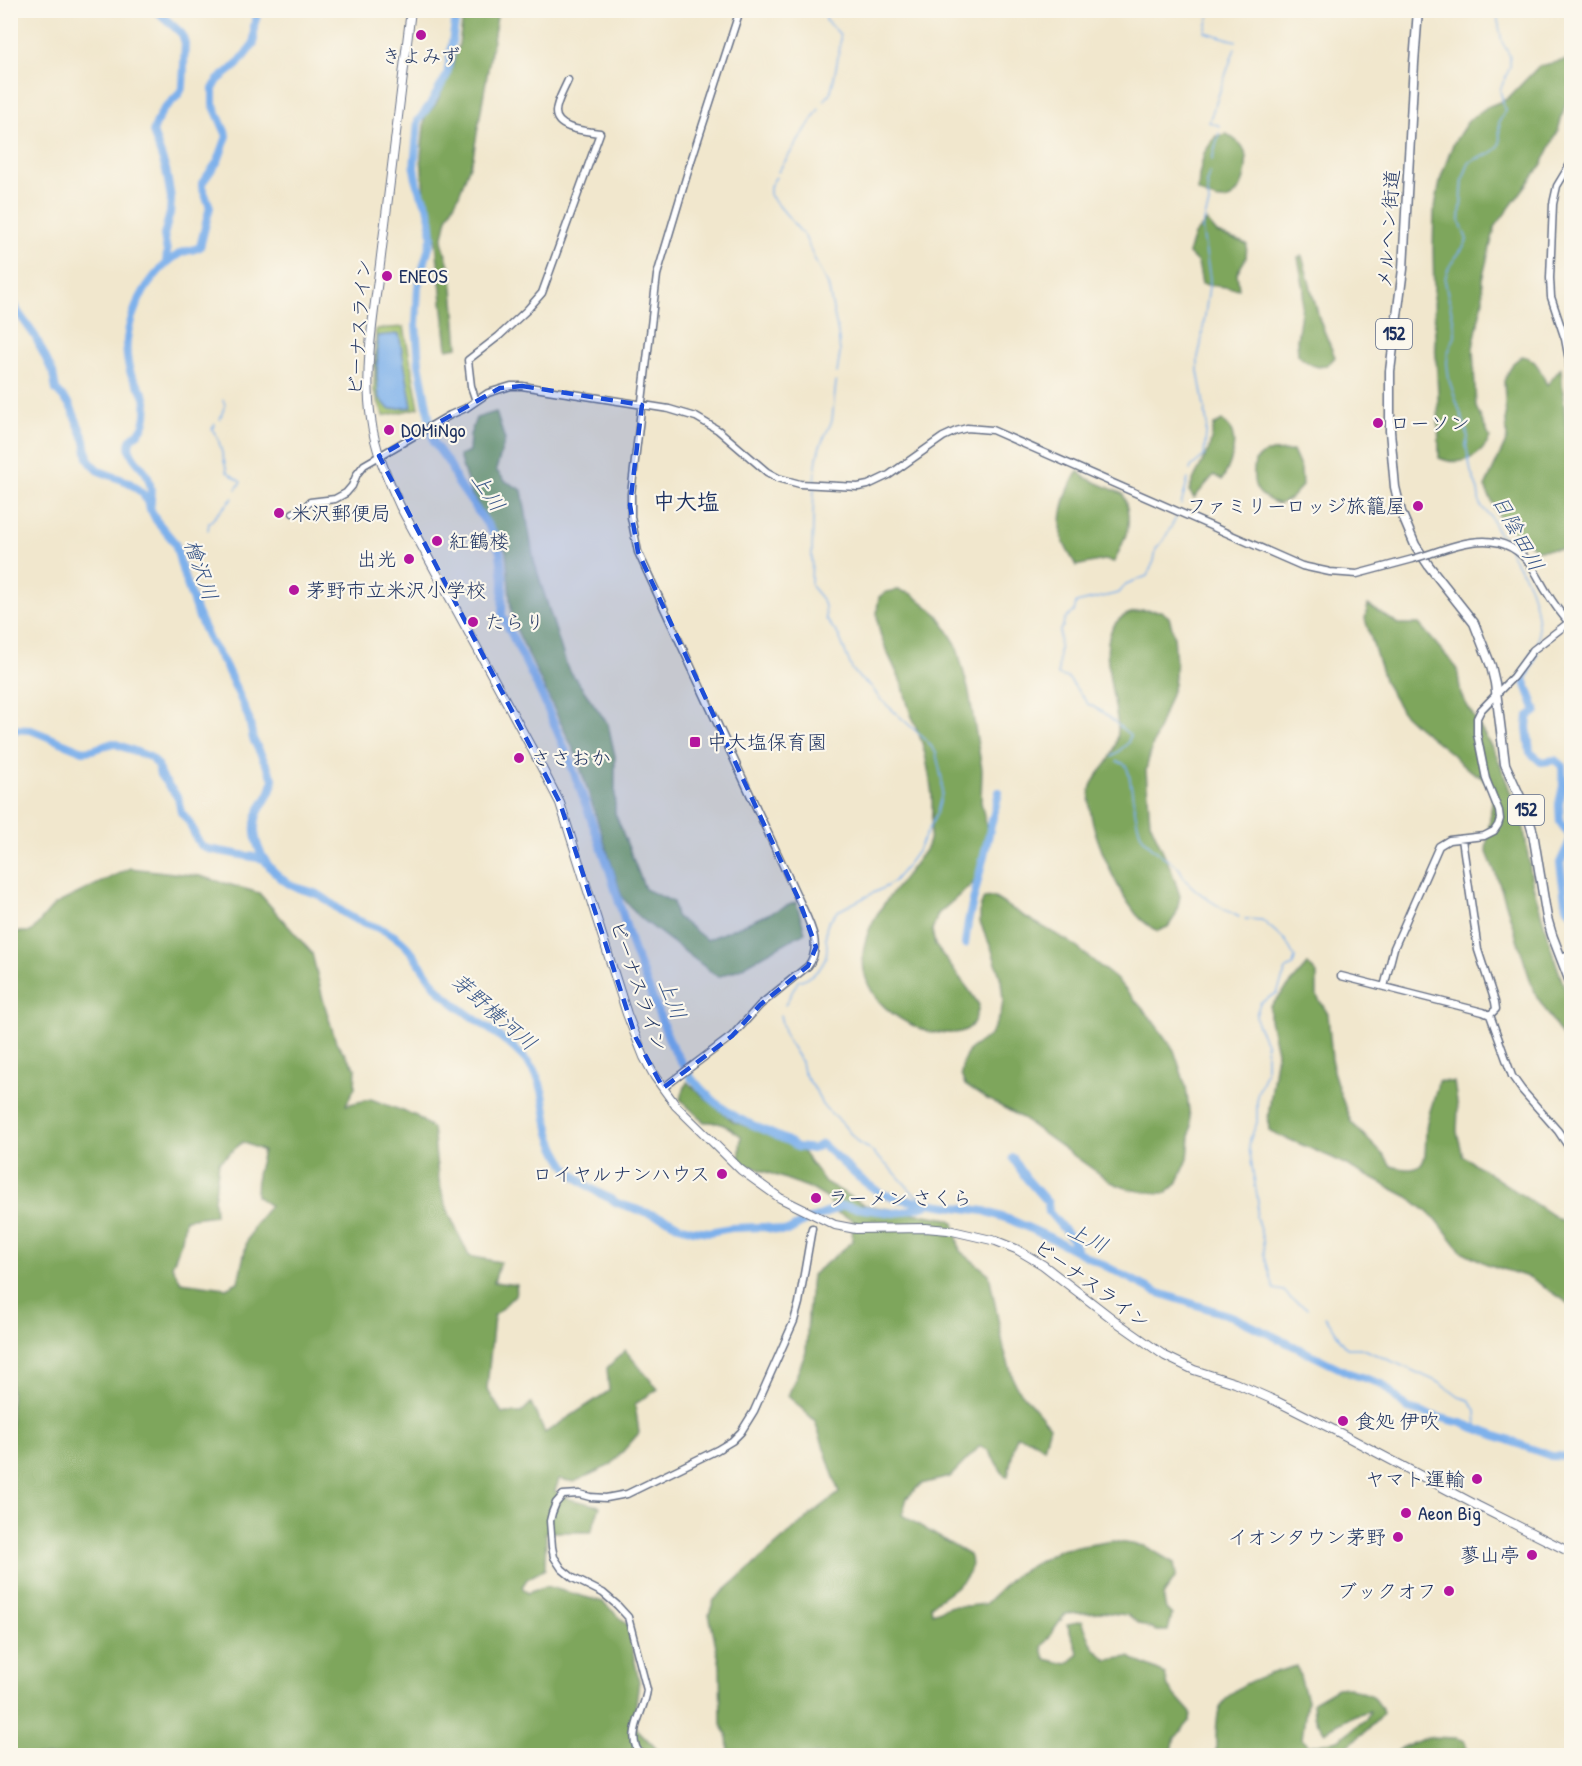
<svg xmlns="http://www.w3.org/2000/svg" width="1582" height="1766" font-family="'Patrick Hand','Klee One',sans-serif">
<rect width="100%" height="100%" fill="#fbf7ec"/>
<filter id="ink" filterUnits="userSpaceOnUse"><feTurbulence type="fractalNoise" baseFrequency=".0167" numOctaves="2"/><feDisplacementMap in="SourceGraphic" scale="12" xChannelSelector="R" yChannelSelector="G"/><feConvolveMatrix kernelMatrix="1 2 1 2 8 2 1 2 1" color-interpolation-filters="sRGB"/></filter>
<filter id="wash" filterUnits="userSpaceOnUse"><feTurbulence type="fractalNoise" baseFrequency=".008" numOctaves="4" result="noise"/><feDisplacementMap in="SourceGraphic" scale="24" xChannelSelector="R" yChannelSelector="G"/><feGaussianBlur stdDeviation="1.35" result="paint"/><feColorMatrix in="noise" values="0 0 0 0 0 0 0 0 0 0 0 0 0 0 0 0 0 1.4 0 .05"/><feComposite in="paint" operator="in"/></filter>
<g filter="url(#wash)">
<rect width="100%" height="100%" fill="#f1e7cd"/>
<path fill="#9ebf68" stroke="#5c7763" stroke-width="1.5" d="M 404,327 L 419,408 L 384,416 L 374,391 L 376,329 Z"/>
<path fill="#7ea65c" stroke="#4c6a5d" stroke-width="1.5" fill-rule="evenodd" d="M 464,11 L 498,11 L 473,157 L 459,195 L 447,218 L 442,241 L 452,276 L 458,347 L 447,349 L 435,233 L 424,195 L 421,157 L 425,116 L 436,104 L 452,68 L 459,44 Z
M 1571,59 L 1570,87 L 1558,131 L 1542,164 L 1495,227 L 1482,280 L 1483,299 L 1473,348 L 1476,407 L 1490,438 C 1481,458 1460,467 1439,458 L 1438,394 L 1435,340 L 1433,250 L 1434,211 L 1441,177 L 1453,144 L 1468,121 L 1487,107 L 1507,99 L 1539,66 Z
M 1227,134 C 1231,137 1239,142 1242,146 C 1252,160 1244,197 1225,200 C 1215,201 1207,197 1198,191 L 1199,175 L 1204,153 L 1216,136 Z
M 1207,221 L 1217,233 L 1247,244 L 1246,258 L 1237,273 L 1239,289 L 1202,284 L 1198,263 L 1188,253 L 1194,235 Z
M 1302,256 L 1320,321 L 1335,357 C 1323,373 1311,367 1298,355 L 1297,340 L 1304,290 L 1298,257 Z
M 1522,356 C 1537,358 1541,372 1547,385 L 1561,368 L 1571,493 L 1571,548 L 1537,550 L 1501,521 L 1485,487 L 1507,439 L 1504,381 L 1513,363 Z
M 496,412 L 505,440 L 496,470 L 505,481 L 522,490 L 534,561 L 567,667 L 608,724 L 615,756 L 615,813 L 645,889 L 673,902 L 676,916 L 707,940 L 796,902 L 805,932 L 739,969 L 718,977 L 638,916 L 622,897 L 577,757 L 512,620 L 506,551 L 471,494 L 459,456 L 469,451 L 470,435 L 476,418 Z
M 1222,420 C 1225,423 1230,428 1232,432 C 1237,447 1230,467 1222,480 L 1214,475 L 1194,498 L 1189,491 L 1194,478 L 1209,449 L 1214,425 Z
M 1293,451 L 1301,469 L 1302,486 L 1290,499 L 1279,504 C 1255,496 1251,486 1255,461 L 1266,452 Z
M 1078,471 L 1084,477 L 1123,494 C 1134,524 1127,535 1114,562 L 1104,560 L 1076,566 C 1072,557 1063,546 1062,536 C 1058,512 1066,491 1078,471 Z
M 898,590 L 912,594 L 938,615 L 956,644 L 969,692 L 982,769 L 981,802 L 989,837 L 986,860 L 980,877 L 938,914 L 932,930 L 935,945 L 969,990 L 979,1005 C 975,1027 968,1034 946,1033 C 938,1033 931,1033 923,1030 C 860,1005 845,956 886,901 C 897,886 909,873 919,858 C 922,854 926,850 927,846 C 932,835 933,800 931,788 C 929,773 926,757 922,743 C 918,731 913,720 909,709 C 907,702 905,694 903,687 C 891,655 871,633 879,597 L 886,592 Z
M 1368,605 L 1398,624 L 1419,624 L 1457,668 L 1461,695 L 1497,756 L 1524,829 L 1532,882 L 1552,951 L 1571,1007 L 1571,1058 L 1569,1047 L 1534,992 L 1499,882 L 1486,850 L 1494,786 L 1462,765 L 1452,754 L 1418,727 L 1402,712 L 1385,683 L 1365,619 Z
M 1142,610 L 1161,611 L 1169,617 L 1174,635 L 1176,665 L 1174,685 L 1151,750 L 1146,770 L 1150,822 L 1172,872 L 1180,896 L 1176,915 L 1168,927 L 1158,931 C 1150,927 1142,921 1136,914 C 1116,888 1082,819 1091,786 C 1095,775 1104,769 1109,760 C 1114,751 1118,739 1118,729 C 1117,697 1089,630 1128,614 C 1132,612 1137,612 1142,610 Z
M 130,868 L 200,876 L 259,893 L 312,953 L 323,999 L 336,1042 L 356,1069 L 355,1087 L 346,1105 L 371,1099 L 416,1116 L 433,1129 C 435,1142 435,1154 437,1167 C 440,1199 455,1227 469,1256 L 500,1262 L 494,1282 L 517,1285 L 515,1295 L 494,1316 L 487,1389 L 502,1413 L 521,1413 L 531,1403 L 545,1433 L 609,1391 L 607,1368 L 625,1350 L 658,1389 L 635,1404 L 639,1433 L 611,1465 L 574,1482 L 559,1479 L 555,1491 L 569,1499 L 600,1506 L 591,1532 L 546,1532 L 545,1569 L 527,1579 L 522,1587 L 528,1593 L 546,1586 L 603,1602 L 627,1624 L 639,1681 L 633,1725 L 657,1749 L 658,1755 L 11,1756 L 11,932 L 31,932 L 54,905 ZM 243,1142 L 263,1151 L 257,1175 L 256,1196 L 270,1206 L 255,1224 L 247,1241 L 238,1282 L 226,1288 L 181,1282 L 172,1266 L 182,1240 L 185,1219 L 215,1215 L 214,1200 L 219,1162 Z
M 993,897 L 1022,915 L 1070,942 L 1116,979 L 1150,1017 L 1174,1050 L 1186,1087 L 1191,1126 L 1188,1159 L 1177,1184 L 1167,1193 C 1146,1193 1130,1191 1111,1182 L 1017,1115 L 980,1095 L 965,1085 L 961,1075 L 963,1061 L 970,1049 L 990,1035 L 1001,1014 L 1003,1000 L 1001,980 L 992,950 L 980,922 L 980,908 L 984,898 Z
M 1308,964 L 1317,974 L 1317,996 L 1328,1014 L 1333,1071 L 1340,1093 L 1351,1122 L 1386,1158 L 1391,1166 C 1436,1179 1422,1149 1427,1122 C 1430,1108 1436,1096 1438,1081 L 1454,1082 L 1458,1109 L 1457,1132 L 1463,1156 L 1558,1219 L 1571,1224 L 1571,1305 L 1531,1278 L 1487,1264 L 1461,1251 L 1436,1219 L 1408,1197 L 1333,1158 L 1269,1131 L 1268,1118 L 1277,1052 L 1270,1020 L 1270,1007 Z
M 687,1082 L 734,1122 L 771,1134 L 803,1152 L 825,1182 L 865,1205 L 949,1219 L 954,1223 L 960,1251 L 989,1274 L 1004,1349 L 1015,1385 L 1050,1426 L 1044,1448 L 1030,1439 L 1016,1436 L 1008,1476 L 1004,1475 L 988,1450 L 980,1446 L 950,1477 L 921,1484 L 907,1498 L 902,1515 L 969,1555 C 979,1578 946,1593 931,1605 L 932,1613 L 952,1606 L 967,1606 L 985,1604 L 1015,1575 L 1059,1550 L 1112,1541 L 1145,1546 L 1174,1563 L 1176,1576 L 1163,1596 L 1166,1609 L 1172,1615 L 1168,1631 L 1157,1631 L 1140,1624 L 1127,1615 L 1101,1612 L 1065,1614 L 1042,1647 L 1045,1659 L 1067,1664 L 1079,1654 L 1067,1624 L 1082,1621 L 1093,1647 L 1107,1660 L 1129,1657 L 1165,1674 L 1168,1687 L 1191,1713 L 1190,1721 L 1175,1738 L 1171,1755 L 730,1755 L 728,1750 L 727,1734 L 721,1725 L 720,1665 L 709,1614 L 714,1600 L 809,1516 L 839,1493 L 815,1421 L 788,1396 L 806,1352 L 808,1314 L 812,1275 L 852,1242 L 853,1220 L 837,1213 L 828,1199 L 810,1188 L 739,1162 L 741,1136 C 727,1126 721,1121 704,1122 L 680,1099 Z
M 1297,1666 L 1307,1700 L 1302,1739 L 1309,1746 L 1338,1740 L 1366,1719 L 1370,1711 L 1355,1715 L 1324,1732 L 1314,1716 L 1313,1702 L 1337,1688 L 1349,1687 L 1373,1696 L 1381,1707 L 1383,1713 C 1370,1730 1353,1741 1337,1755 L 1216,1755 C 1216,1743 1215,1719 1220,1708 C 1233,1682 1271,1673 1297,1666 Z
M 1428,1737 L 1456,1738 L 1465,1741 L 1468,1755 L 1392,1755 L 1403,1747 Z"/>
<path fill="#7eb1eb" stroke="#4c70a4" stroke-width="1.5" d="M 399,334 L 412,407 L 389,409 L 379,397 L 377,378 L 378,336 Z"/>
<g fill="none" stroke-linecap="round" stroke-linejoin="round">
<path stroke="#7eb1eb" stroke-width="1.5" d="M 1211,10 L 1205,32 L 1236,41
M 1496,10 L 1502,42 L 1510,56 L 1510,67 L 1500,90 L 1505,111 L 1499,122 L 1500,142 L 1498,148 L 1490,154 L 1473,160 L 1469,163 L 1463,178 L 1460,221 L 1467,240 C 1461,255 1446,263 1445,281 L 1455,329 L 1455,336 L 1448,353 L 1447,363 L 1449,380 L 1466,429 L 1468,438 L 1466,445 L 1471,472 L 1478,490 L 1480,505 L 1491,517 L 1498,533 L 1504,537 L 1506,542
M 824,101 C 826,98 829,96 830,93 C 833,86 842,40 840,35 C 837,30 830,25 826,21 L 826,16 L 830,10
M 1220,126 L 1209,122 L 1235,48
M 1212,160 L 1219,133
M 778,172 L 819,109
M 776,177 L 770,186 L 770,195 L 805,237 L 818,267 L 828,285 L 838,333 L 840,353 L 837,373
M 220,419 L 225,405 L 223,400
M 215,424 L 212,429 L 218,438 L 227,472 L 241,482 L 236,489
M 1190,470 L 1191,467 L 1204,456 L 1207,423 L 1198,371 L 1198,357 L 1201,344 L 1210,279 L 1202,228 L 1209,204 L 1207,183 L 1210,173
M 814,482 L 817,458 L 820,446 L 832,421 L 836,382
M 1181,505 L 1188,479
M 208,530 L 209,523 L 233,498
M 1509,550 C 1513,559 1519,567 1524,575 C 1534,594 1540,620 1538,642
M 1112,757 L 1128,743 L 1130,735 L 1101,711 L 1088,704 L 1068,678 L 1058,675 L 1060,630 L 1063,626 L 1064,620 L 1074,612 L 1076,603 L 1119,593 L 1126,584 L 1147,576 L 1154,561 L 1156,549 L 1163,541 L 1176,518
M 1117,761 C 1120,762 1123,763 1125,765 C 1132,770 1133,821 1142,836 C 1150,849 1165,857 1177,866 C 1182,870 1182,877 1186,881 C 1201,896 1220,908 1239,917
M 1245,919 L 1262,920 L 1286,941 L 1295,958 L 1293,965 L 1286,970 L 1277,993 L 1260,1003 L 1256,1015 L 1257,1023 L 1266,1043 L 1266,1071 L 1257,1095 L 1257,1123 L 1250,1139 L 1249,1148 L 1258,1202 L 1256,1217 L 1263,1240 L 1264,1254 L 1274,1289 L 1284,1291 L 1290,1298 L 1307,1308
M 785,1005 L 798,981 C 815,976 827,966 827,947 C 827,942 825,937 826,932 C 826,923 832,917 838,911 L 887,886 L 894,881 L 905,868 L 918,850 L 937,813 L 942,793 L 942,780 L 936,753 L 927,741 L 879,698 L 871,686 L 860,679 L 852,669 L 839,636 L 826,619 L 825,606 L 821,598 L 811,586 L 814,487
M 780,1015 L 785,1036 L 801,1062 L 803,1072 L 816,1091 L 822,1105 L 842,1123 L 858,1143 L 868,1148 L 895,1173 L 914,1194 L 926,1199 L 930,1204
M 1325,1317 C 1334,1326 1338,1339 1347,1348 L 1360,1348 L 1396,1363 L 1440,1383 L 1459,1397 L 1469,1400 L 1476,1410 L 1477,1429"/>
<path stroke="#7eb1eb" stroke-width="8" d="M 156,10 L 182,34 L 185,43 L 183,86 C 178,100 168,102 161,113 C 158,119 155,126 153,132 L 166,170 L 171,198 L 170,213 L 164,235 L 167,252 L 166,264
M 457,10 L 447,75 L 431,103 L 418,121 L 414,168 L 417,185 L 429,210 L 432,236 L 418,286 L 416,325 L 419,364 L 434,443 L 450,465 L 457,482 L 494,534 L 500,553 L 503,580 L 502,615 L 542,696 L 569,759 L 609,869 L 633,949 L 672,1047 L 692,1079 L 717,1104 L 737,1118 L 788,1141 L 797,1147 L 813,1149 L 822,1144 L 858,1177 L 880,1193 L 899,1199 L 984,1211 L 1011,1220 L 1051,1238 L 1156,1292 L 1234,1317 L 1349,1373 L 1382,1384 L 1408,1409 L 1461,1423 L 1551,1456 L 1572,1457
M 10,294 L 18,312 L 35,336 L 53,373 L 56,390 L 70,405 L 85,441 L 88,458 L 91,463 L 99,471 L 128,482 L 135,487 L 143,494 L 156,520 L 175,543 L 183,573 L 197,613 L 210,642 L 224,663 L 239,695 L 249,719 L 253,739 L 273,778 C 273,790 267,797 261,807 C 250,824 255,846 266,862 C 272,871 284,882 293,886 C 302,890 311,891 319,895 C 330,901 338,910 349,916 C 368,927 384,926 402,942 C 418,956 426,977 441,992 C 469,1020 508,1035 532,1068 C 546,1088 544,1110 550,1133 C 553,1144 559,1156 566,1166 C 574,1177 586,1185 597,1192 C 604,1196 610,1198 617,1203 L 669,1220 L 679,1226 L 693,1230 L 709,1232 L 731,1228 L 764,1227 L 782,1231 L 788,1231 L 809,1219 L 815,1218 L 842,1206 L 893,1213 L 903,1212 L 926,1205
M 150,509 C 152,497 152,484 146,473 C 141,465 130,457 129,446 C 129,438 134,437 139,432 C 146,426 147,411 146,402 C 145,391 135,383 131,374 C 116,332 143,277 179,254 C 185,250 193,251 200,247 L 210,207 L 202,187 L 202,183 L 218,161 L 227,136 L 213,104 L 213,89 L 218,80 L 237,65 L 254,43 L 254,25 L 259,10
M 1534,654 L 1524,679 L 1536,711 L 1528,717 L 1527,727 L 1530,752 L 1541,762 L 1555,760 L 1562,766 L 1563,786 L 1559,804 L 1560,822 L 1569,835 L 1570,841 L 1560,863 L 1566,906 L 1572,913
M 10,729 L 31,730 L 83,751 L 92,750 L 113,743 L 150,757 L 158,765 L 160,775 L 164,780 L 178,797 L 181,812 L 190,823 L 196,838 L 202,846 L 208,849 L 264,859
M 965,944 L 968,922 L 999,792
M 1013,1158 L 1026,1178 L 1048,1203 L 1049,1212 L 1072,1239 L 1077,1251"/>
</g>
</g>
<g filter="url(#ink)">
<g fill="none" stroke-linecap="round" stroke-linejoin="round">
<g stroke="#666f85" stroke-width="9">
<path id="minor" d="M 1572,161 L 1557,186 L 1553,204 L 1550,278 L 1551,297 L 1565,339 L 1569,360 L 1572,432
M 476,401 L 471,386 L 468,360 L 499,336 L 527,310 L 542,293 L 600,133 C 587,131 556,130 556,112 C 556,102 564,90 568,80
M 293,513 L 304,508 L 310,502 L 335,499 L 346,493 L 352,486 L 357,474 L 364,465 L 450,415 L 466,408 L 488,393 L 511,386 L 522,386 L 669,409 L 696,417 L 718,430 L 767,472 L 778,478 L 800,484 L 858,487 L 868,485 L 889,475 L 943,437 L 956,431 L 967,428 L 992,430 L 1302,566 L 1330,572 L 1357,574 L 1413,559
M 1429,554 C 1466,541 1505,528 1532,567 C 1537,574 1541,583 1546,591 C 1553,603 1562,615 1571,625
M 1462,839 L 1478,950 L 1495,1002 L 1496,1009 L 1490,1015
M 1561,957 L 1572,953
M 1341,976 L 1483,1012 L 1490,1015 L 1512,1076 L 1522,1090 L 1558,1131 L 1572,1152
M 1384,987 L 1394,948 L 1439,846 L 1449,840 L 1484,836 L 1494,831 L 1498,825 L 1500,819 L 1499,811 L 1486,779 L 1477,734 L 1477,718 L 1481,710 L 1513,677 L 1533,650 L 1572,620
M 663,1088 L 732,1036 L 760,1005 L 808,966 C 824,945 808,920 799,900 L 638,552 L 631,517 L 631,494 L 657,275 L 692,158 L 740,10
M 642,1756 C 623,1737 645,1711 647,1690 L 628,1617 L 617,1605 L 603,1593 L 573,1578 L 562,1569 L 554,1557 L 552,1547 L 550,1521 L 552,1513 L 556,1503 L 563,1495 L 579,1494 L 590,1497 L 606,1498 L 627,1494 L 717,1450 L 732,1441 L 741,1432 L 754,1411 L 794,1321 L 799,1303 L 812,1228"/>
</g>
<g stroke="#666f85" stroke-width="10">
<path id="major" d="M 411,10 C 401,92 391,174 381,256 C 375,309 363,366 371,419 C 375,451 387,477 400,506 L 532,749 L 560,803 L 627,1014 L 644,1057 L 655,1077 L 676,1106 L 741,1170 L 780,1198 L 835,1225 L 856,1229 L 925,1228 L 948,1230 L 996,1241 L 1016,1249 L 1043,1265 L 1118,1323 L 1165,1356 L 1194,1370 L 1235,1383 L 1276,1401 L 1338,1432 L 1478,1506 L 1572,1553"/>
</g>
<g stroke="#666f85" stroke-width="11">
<path id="highway" d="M 1418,10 L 1414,63 L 1403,269 L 1390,371 L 1390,431 L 1395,487 L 1401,512 L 1415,545 L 1429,566 L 1474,623 L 1491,666 L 1495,683 L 1505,764 L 1526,810 L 1533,833 L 1547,918 L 1552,935 L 1572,987"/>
</g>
<use href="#minor" stroke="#fff" stroke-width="6"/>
<use href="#major" stroke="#fff" stroke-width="8"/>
<use href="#highway" stroke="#fff" stroke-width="8"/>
<g stroke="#666f85" stroke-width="9" stroke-linecap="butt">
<path id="minor-bridge" d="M 1413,559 L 1429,554"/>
</g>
<use href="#minor-bridge" stroke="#fff" stroke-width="6"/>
</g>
</g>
<path fill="#1d4ed8" fill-opacity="0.2" stroke="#1d4ed8" stroke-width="4.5" stroke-dasharray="12 8" stroke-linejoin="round" d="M 522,386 L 642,405 L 630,505 L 638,552 L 799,900 L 816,947 L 808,966 L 760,1005 L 732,1036 L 663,1088 L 636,1038 L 560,803 L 379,456 L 500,388 Z"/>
<g fill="#b5179e" stroke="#fbf7ec" stroke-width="2">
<circle cx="421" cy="35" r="6"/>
<circle cx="387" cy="276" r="6"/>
<circle cx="1378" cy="423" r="6"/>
<circle cx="389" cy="430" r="6"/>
<circle cx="1418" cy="506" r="6"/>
<circle cx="279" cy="513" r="6"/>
<circle cx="437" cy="541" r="6"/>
<circle cx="409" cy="559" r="6"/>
<circle cx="294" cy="590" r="6"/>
<circle cx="473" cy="622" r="6"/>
<rect x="689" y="736" width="12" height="12" rx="3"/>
<circle cx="519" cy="758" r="6"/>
<circle cx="722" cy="1174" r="6"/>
<circle cx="816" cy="1198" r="6"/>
<circle cx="1343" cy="1421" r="6"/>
<circle cx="1477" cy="1479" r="6"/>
<circle cx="1406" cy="1513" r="6"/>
<circle cx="1398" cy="1537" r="6"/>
<circle cx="1532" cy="1555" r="6"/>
<circle cx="1449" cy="1591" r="6"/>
</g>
<g text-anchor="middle" stroke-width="4.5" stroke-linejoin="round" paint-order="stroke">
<g fill="#fbf7ec" stroke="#5e6b89" stroke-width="1.5">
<rect x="1376" y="319" width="36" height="30" rx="4.5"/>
<rect x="1508" y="795" width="36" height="30" rx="4.5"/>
</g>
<g font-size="18" font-weight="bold" fill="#1b2f5e">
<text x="1394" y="340">152</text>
<text x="1526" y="816">152</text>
</g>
<g font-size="20" fill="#1b2f5e" stroke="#fbf7ec" text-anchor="start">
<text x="421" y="63" text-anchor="middle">きよみず</text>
<text x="399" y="283">ENEOS</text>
<text x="1390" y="430">ローソン</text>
<text x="401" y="437">DOMiNgo</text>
<text x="1406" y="513" text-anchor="end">ファミリーロッジ旅籠屋</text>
<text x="291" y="520">米沢郵便局</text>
<text x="449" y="548">紅鶴楼</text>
<text x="397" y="566" text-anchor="end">出光</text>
<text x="306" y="597">茅野市立米沢小学校</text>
<text x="485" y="629">たらり</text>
<text x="707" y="749">中大塩保育園</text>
<text x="531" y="765">ささおか</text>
<text x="710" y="1181" text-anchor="end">ロイヤルナンハウス</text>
<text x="828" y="1205">ラーメン さくら</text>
<text x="1355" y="1428">食処 伊吹</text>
<text x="1465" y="1486" text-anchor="end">ヤマト運輸</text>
<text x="1418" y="1520">Aeon Big</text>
<text x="1386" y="1544" text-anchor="end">イオンタウン茅野</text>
<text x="1520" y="1562" text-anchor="end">蓼山亭</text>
<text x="1437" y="1598" text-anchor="end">ブックオフ</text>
</g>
<g font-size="20" fill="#1b2f5e" stroke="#fbf7ec">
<text transform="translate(1388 229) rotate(-86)" y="7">メルヘン街道</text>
<text transform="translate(359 327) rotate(-86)" y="7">ビーナスライン</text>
<text transform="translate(639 986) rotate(71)" y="7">ビーナスライン</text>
<text transform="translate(1092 1284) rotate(36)" y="7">ビーナスライン</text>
</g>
<g font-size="21" font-style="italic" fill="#395688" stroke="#fbf7ec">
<text transform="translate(488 492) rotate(56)" y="7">上川</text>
<text transform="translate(1518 533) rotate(61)" y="7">日陰田川</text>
<text transform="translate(201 570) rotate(71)" y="7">檜沢川</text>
<text transform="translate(672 999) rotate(69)" y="7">上川</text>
<text transform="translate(494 1012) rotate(41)" y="7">芽野横河川</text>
<text transform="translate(1088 1238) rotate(27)" y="7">上川</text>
</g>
<g font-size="22" font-weight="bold" fill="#1b2f5e" stroke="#fbf7ec">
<text x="686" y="509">中大塩</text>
</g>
</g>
<rect width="1582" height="1766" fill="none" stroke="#fbf7ec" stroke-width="36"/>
</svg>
